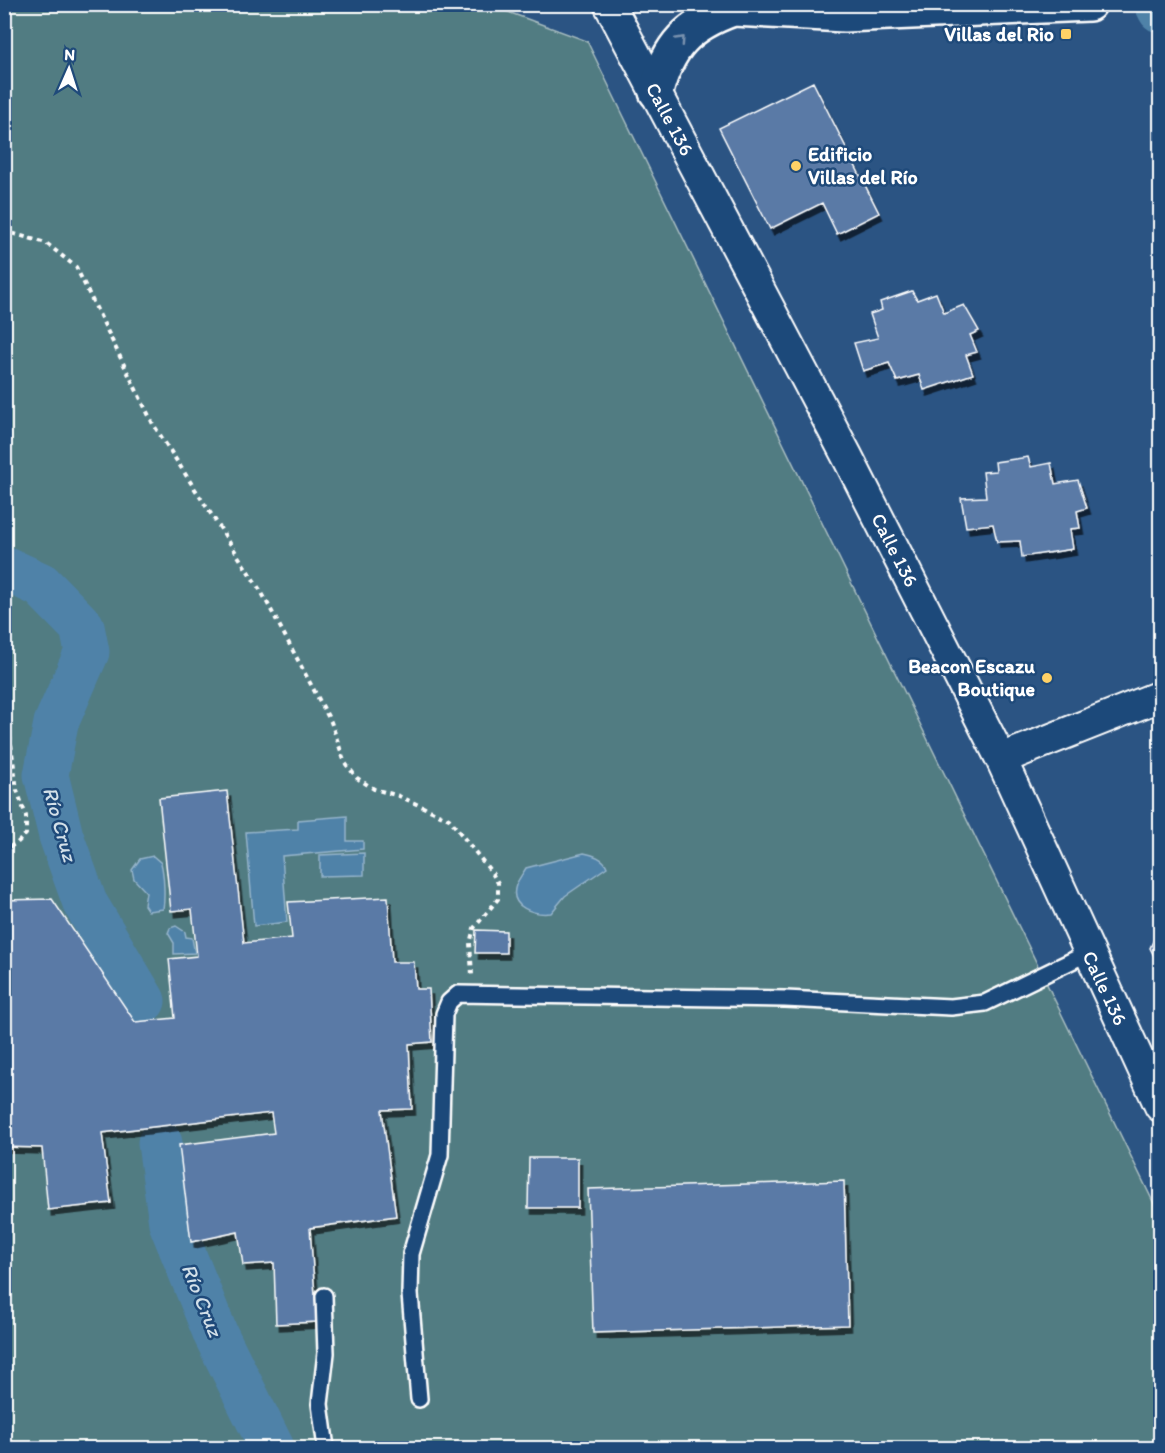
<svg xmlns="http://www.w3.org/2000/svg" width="1165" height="1453" font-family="Itim,sans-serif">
<defs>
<filter id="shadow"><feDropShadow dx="3.5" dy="6" stdDeviation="0" flood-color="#0009"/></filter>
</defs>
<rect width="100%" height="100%" fill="#2b5483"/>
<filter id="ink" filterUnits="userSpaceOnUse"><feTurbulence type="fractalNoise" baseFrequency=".0167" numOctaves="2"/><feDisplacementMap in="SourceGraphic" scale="12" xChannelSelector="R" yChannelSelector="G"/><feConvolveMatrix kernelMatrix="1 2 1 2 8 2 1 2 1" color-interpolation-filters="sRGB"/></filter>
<g filter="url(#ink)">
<path fill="#517b82" stroke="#a8bdc0" stroke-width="1.5" d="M 5,5 L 489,5 L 587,41 L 1160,1216 L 1160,1448 L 5,1448 Z"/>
<path fill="#4f82a8" stroke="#95b4cb" stroke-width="1.5" d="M 347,816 L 347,841 L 363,841 L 363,849 L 282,856 L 287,922 L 254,926 L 246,832 L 298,829 L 298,820 Z
M 364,853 L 364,875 L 320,876 L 320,855 Z
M 584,853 C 593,855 604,858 607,867 L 565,896 L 551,913 C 535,915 508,908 516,885 C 518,880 523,873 526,868 Z
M 153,856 L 161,863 C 164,874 165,898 163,909 L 148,911 L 144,905 L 146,892 L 134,879 L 132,870 L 140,859 Z
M 176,926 L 185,932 L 186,937 L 192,938 L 195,953 L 174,954 L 174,943 L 168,933 L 170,928 Z"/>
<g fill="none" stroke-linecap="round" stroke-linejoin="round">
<path stroke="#4f82a8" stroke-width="45" d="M 1157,4 L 1160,10
M 4,568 L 41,585 L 82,627 L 87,652 L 56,723 L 46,775 L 61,836 L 85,903 L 143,1001
M 160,1143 L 171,1223 L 216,1335 L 272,1448"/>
</g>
<path fill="#5a7aa6" stroke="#fff" stroke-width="1.5" filter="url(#shadow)" d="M 813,82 L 879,213 L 837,234 L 822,203 L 770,229 L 719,128 Z
M 912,291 L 917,300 L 936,293 L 944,313 L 964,305 L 979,331 L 970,335 L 977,352 L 966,355 L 973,374 L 924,390 L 919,375 L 897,381 L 889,363 L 863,371 L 854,343 L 878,338 L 870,314 L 882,310 L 880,302 Z
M 1028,457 L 1031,467 L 1051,463 L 1055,484 L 1078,480 L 1087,508 L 1077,511 L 1080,528 L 1070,529 L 1073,549 L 1022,557 L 1020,541 L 997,542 L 993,524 L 966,527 L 961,498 L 986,497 L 983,472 L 996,471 L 995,462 Z
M 227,791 L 244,943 L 292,938 L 288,902 L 388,897 L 392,962 L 414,962 L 416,989 L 429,989 L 432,1042 L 409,1044 L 412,1109 L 382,1110 L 396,1216 L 310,1228 L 317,1322 L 276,1324 L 274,1263 L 243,1265 L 238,1232 L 191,1242 L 179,1145 L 274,1133 L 271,1113 L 102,1133 L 111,1203 L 48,1210 L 42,1148 L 4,1147 L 4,900 L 52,899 L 135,1022 L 175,1018 L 169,959 L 197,956 L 192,909 L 171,911 L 159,798 Z
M 1160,926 L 1160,968 L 1150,948 Z
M 476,930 L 506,931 L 506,953 L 475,953 Z
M 529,1158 L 578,1158 L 578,1208 L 528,1208 Z
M 844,1181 L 848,1325 L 593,1333 L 588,1189 Z"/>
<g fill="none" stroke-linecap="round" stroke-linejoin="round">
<g stroke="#fff" stroke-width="20">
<path id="lane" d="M 324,1296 L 326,1353 L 320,1404 L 326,1448
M 419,1399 L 410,1294 L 411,1254 L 440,1155 L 444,1014 L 449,1002 L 458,994 L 785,999 L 951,1007 L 985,1003 L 1088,953"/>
</g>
<g stroke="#fff" stroke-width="34">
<path id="street" d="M 609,4 L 847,456 L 1001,759 L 1160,1106
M 1001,759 L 1160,696"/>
</g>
<g stroke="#fff" stroke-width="38">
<path id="secondary" d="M 706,4 L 733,9 L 844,15 L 1089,4
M 656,92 C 668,46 688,25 733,9"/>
</g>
<path stroke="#fff" stroke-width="4" stroke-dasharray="4.5 4.5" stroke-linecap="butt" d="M 4,231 L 46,243 L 76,267 L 153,424 L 262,593 L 331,722 L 345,763 L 357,778 L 374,789 L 399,796 L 449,819 L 492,873 L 498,883 L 498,899 L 474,928 L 470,943 L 472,975
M 4,691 L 17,790 L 26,816 L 26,834 L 17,843 L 4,850"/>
<use href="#lane" stroke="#1f4a7a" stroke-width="15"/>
<use href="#street" stroke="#1f4a7a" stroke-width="30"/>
<use href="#secondary" stroke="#1f4a7a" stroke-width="33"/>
</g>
<defs><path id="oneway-chevron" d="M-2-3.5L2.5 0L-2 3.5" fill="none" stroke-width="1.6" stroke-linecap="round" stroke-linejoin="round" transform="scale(1.5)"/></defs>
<use stroke="#7992af" href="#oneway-chevron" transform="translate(681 40) rotate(-47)"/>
</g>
<g fill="#ffd166" stroke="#1f4a7a" stroke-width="2">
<rect x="1060" y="28" width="12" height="12" rx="3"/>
<circle cx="796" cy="166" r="6"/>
<circle cx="1047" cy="678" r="6"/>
</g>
<g text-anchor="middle" stroke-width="5" stroke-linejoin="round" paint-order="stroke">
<g font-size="20" font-weight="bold" fill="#fff" stroke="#1f4a7a" text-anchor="end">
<text x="1054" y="41">Villas del Rio</text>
<text x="808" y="161" text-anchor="start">Edificio<tspan x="808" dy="23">Villas del Río</tspan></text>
<text x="1035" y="673">Beacon Escazu<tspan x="1035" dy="23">Boutique</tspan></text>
</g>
<g font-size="20" fill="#fff" stroke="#1f4a7a">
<text transform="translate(670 119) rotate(62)" y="7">Calle 136</text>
<text transform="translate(895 550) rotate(63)" y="7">Calle 136</text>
<text transform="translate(1105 988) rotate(65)" y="7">Calle 136</text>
</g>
<g font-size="21" font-style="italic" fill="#d3e0e9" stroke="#1f4a7a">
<text transform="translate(60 824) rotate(74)" y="7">Río Cruz</text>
<text transform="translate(202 1300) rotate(68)" y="7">Río Cruz</text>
</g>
</g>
<rect width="1165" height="1453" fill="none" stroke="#1f4a7a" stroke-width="24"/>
<rect x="12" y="12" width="1141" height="1429" fill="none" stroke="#fff" stroke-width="2" filter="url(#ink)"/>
<g transform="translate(69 69) rotate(3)" stroke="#1f4a7a" stroke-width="4.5" paint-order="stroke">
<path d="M0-4.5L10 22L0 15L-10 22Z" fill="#ffffff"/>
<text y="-9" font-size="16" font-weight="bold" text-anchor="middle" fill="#ffffff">N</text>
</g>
</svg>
